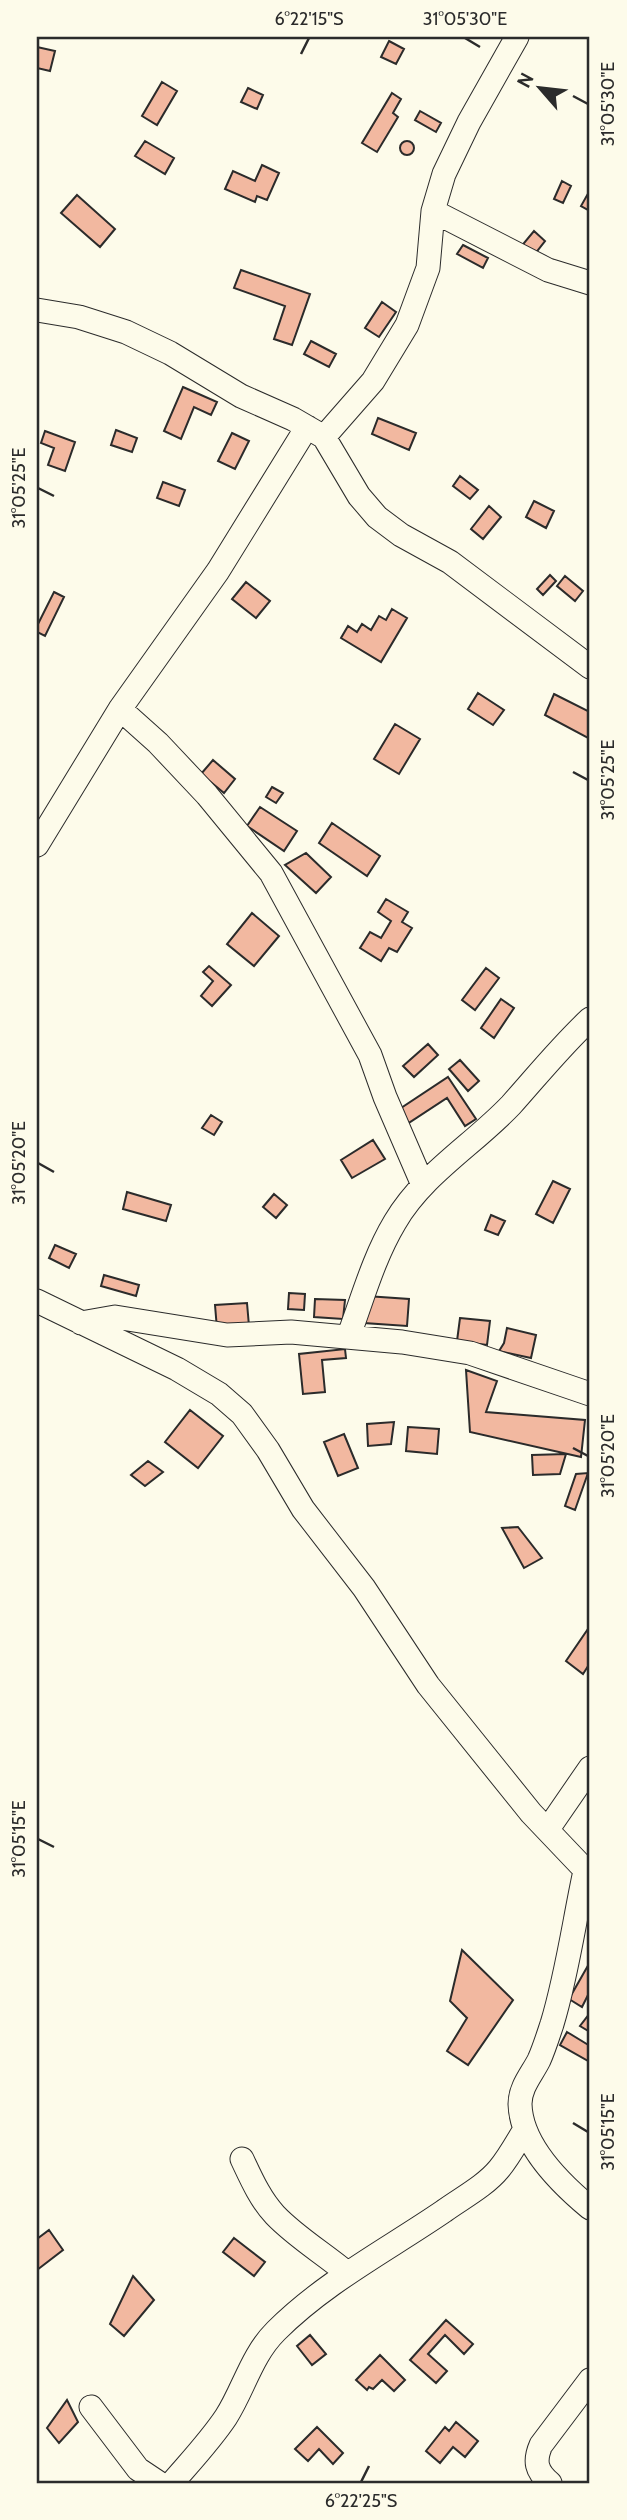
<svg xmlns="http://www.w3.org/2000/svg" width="627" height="2520" font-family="Cabin,sans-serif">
<rect width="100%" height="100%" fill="#fdfbea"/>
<path fill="#f2b8a0" stroke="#2b2b2b" stroke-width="2" d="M 389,41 L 404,49 L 396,64 L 381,57 Z
M 37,47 L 55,51 L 50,71 L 37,68 Z
M 162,82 L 177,91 L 157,125 L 142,116 Z
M 248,88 L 263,95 L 257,109 L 241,102 Z
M 392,93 L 401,99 L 393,113 L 398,117 L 377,152 L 362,143 Z
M 420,111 L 441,123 L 436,132 L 415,120 Z
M400 148a7 7 0 1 1 14 0a7 7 0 1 1-14 0Z
M 145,141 L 174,158 L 165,174 L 135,156 Z
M 262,165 L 279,173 L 267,200 L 257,196 L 255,202 L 225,189 L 233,171 L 255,181 Z
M 562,181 L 571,186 L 563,203 L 554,199 Z
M 590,190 L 590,211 L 581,206 Z
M 77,195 L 115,229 L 100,247 L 61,213 Z
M 534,231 L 545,241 L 531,259 L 519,249 Z
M 463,245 L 488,258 L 483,268 L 457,254 Z
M 241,270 L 310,294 L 292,345 L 274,339 L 285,306 L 234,288 Z
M 382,302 L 396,312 L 379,337 L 365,328 Z
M 311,341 L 336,354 L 329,367 L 304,354 Z
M 183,387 L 217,402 L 211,415 L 194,407 L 181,439 L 164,431 Z
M 378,418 L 416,433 L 409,450 L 372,434 Z
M 116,430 L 137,438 L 132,452 L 111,445 Z
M 45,431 L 75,442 L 65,471 L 48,465 L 54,448 L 41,443 Z
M 232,433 L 249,441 L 235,469 L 218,461 Z
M 460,476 L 478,490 L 470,499 L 453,486 Z
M 163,482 L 185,490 L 179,506 L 157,498 Z
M 534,501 L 554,511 L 546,528 L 526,517 Z
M 489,506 L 501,517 L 483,539 L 471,529 Z
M 550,575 L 556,581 L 543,595 L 537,589 Z
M 565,576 L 583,591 L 575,601 L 557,586 Z
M 246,582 L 270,601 L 256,618 L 232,599 Z
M 54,592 L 64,597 L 45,636 L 37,632 L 37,626 Z
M 392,609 L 407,618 L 381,662 L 341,638 L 348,626 L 357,632 L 362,624 L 371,630 L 379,616 L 386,620 Z
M 478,693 L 504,710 L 493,725 L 468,709 Z
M 554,694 L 590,712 L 590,734 L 588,738 L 545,715 Z
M 395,724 L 420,739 L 399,774 L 374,759 Z
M 213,760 L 235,779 L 224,793 L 201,774 Z
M 272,787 L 283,793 L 276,803 L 266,797 Z
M 260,807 L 297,831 L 284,851 L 247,826 Z
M 332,823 L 380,856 L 367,876 L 319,843 Z
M 306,853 L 331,877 L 316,893 L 285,865 Z
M 386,899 L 408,912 L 402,922 L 412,928 L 397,952 L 389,948 L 381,961 L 360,948 L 370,932 L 381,938 L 391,921 L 378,912 Z
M 252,913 L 279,936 L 254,966 L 227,944 Z
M 209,966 L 231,985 L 212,1006 L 201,996 L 213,981 L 203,972 Z
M 486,968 L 499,978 L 475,1010 L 462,1000 Z
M 501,999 L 514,1008 L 494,1038 L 481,1028 Z
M 428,1044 L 438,1055 L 414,1077 L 403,1066 Z
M 460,1060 L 479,1081 L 468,1091 L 449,1069 Z
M 448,1077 L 476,1119 L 465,1126 L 447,1098 L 404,1126 L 395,1112 Z
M 211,1115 L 222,1122 L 214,1135 L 202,1128 Z
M 373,1140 L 385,1159 L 352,1178 L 341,1160 Z
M 553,1181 L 570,1189 L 553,1223 L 536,1214 Z
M 127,1192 L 171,1205 L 166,1221 L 123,1209 Z
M 274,1194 L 287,1205 L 276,1218 L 263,1207 Z
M 491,1215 L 505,1221 L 498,1235 L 485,1230 Z
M 55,1245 L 76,1254 L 69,1268 L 49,1258 Z
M 104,1275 L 139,1285 L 136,1296 L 101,1286 Z
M 289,1293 L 305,1294 L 304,1310 L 288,1309 Z
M 366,1296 L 409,1299 L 407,1326 L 364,1323 Z
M 315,1299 L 345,1300 L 343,1319 L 314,1317 Z
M 247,1303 L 249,1326 L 217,1329 L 215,1305 Z
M 460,1318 L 490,1321 L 487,1345 L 457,1341 Z
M 507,1328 L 536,1335 L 531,1358 L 499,1351 L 504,1343 Z
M 345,1349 L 346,1358 L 322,1360 L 325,1392 L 303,1394 L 299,1354 Z
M 466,1370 L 497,1381 L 486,1412 L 585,1420 L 581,1457 L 470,1432 Z
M 190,1410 L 223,1436 L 198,1468 L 165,1442 Z
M 394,1422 L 391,1444 L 368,1446 L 367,1424 Z
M 408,1427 L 439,1429 L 437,1454 L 406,1451 Z
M 344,1434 L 358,1468 L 338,1476 L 324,1442 Z
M 566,1454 L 560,1474 L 533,1475 L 532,1455 Z
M 148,1461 L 163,1472 L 145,1486 L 131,1475 Z
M 588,1473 L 575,1510 L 565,1506 L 576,1474 Z
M 518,1527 L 542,1558 L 524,1568 L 502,1528 Z
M 590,1626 L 590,1663 L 583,1674 L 566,1661 Z
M 462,1950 L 513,2000 L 468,2065 L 447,2051 L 467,2018 L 450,2001 Z
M 590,1962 L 590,1991 L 582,2007 L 569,1999 Z
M 590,2013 L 590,2032 L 580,2026 Z
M 567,2032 L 590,2046 L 590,2062 L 560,2045 Z
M 49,2230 L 63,2250 L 37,2270 L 37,2239 Z
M 234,2238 L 265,2262 L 254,2276 L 223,2252 Z
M 133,2276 L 154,2300 L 124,2336 L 110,2324 Z
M 446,2320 L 473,2344 L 464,2354 L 445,2335 L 428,2354 L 447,2371 L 436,2383 L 410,2360 Z
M 310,2335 L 326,2354 L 312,2365 L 297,2346 Z
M 380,2355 L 405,2380 L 394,2391 L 382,2380 L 373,2389 L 369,2387 L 367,2390 L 356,2380 Z
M 67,2400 L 78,2422 L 59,2443 L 47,2428 Z
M 456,2422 L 478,2441 L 465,2457 L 453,2447 L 440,2463 L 426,2451 L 445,2427 L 449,2431 Z
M 317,2427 L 343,2453 L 333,2464 L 319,2449 L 308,2461 L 295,2449 Z"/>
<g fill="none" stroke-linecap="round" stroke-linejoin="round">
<g stroke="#2b2b2b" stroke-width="25">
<path id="street" d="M 433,211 L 548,270 L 590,283
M 37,310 L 79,317 L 126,332 L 170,353 L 241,396 L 293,419 L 324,437 L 359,496 L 377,517 L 401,535 L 450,562 L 590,667
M 324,437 L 373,381 L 407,325 L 428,268 L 433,211 L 444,174 L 469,122 L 517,37
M 120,709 L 158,743 L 207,795 L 271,873 L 370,1055 L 385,1097 L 423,1185
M 37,845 L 120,709 L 218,571 L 307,427
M 37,1301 L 177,1369 L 219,1394 L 242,1414 L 268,1450 L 303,1509 L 364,1588 L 428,1685 L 531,1813 L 590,1875
M 81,1323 L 115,1317 L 227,1335 L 291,1332 L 402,1342 L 470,1353 L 590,1394
M 349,1335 C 363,1297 374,1257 395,1222 C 423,1174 473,1145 511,1105 C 537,1076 561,1046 590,1019
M 548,1829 L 590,1768
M 585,1871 C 574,1922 567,1975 552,2024 C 548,2036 544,2049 539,2060 C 532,2074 520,2087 520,2104 C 521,2145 561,2184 590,2208
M 242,2159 C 251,2178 260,2199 275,2215 C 296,2237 323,2253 347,2273
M 91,2407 L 138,2469 L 159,2483
M 172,2483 C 190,2462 210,2441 226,2417 C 244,2389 251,2356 276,2331 C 325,2282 387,2250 444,2211 C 462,2198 485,2186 499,2169 C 509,2157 517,2142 525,2129
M 550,2483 C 536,2471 534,2461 541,2445 L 590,2380"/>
</g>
<use href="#street" stroke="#fdfbea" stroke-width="23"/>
</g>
<path fill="none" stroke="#2b2b2b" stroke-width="2.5" d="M 465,38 L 480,47M 301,54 L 309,38M 573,96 L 588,104M 38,488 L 54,496M 573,772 L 588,780M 38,1163 L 54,1172M 573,1448 L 588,1456M 38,1839 L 54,1847M 573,2123 L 588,2132M 361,2482 L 369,2466"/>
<rect width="627" height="2520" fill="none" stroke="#fdfbea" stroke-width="77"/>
<g transform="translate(540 88) rotate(298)" stroke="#fdfbea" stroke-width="5" paint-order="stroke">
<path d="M0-5L12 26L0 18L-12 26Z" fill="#2b2b2b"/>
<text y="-10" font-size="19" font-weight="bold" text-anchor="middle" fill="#2b2b2b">N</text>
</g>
<rect x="38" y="38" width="550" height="2444" fill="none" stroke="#2b2b2b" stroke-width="2.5"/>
<g font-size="18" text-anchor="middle" fill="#2b2b2b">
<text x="309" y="25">6°22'15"S</text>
<text x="465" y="25">31°05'30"E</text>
<text transform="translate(608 104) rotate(-90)" y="6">31°05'30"E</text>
<text transform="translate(19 488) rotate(-90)" y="6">31°05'25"E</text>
<text transform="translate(608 780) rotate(-90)" y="6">31°05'25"E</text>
<text transform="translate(19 1163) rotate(-90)" y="6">31°05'20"E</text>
<text transform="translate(608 1456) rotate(-90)" y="6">31°05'20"E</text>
<text transform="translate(19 1839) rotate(-90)" y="6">31°05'15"E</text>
<text transform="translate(608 2132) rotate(-90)" y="6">31°05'15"E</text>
<text x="361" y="2507">6°22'25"S</text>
</g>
</svg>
